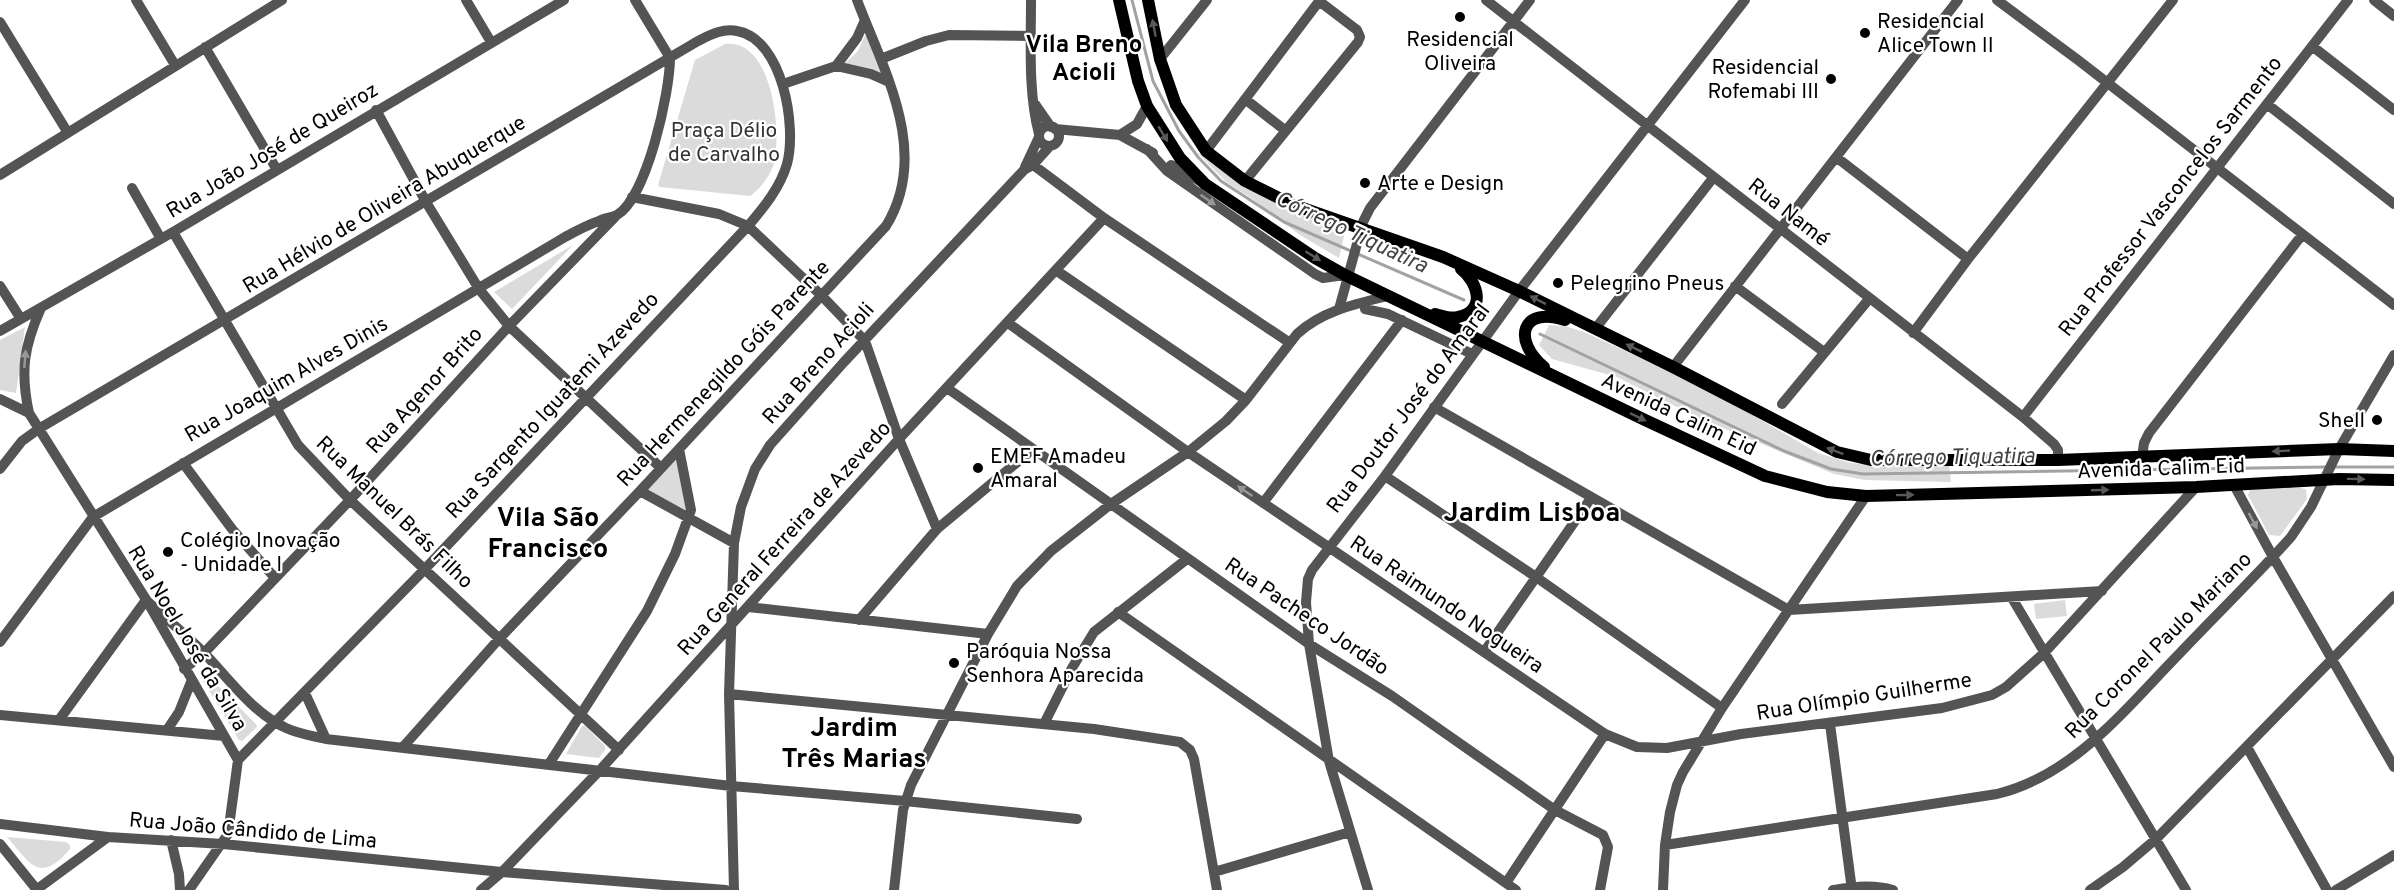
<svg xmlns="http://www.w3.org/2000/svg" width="2394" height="890" font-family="Overpass,sans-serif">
<rect width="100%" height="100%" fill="#fff"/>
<path fill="#dbdbdb" d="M 867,31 L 884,77 L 843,65 L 858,51 Z
M 725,44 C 772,38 782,130 774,163 C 771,175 760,189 750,196 L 660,187 L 658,185 L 695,60 Z
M 1197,152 L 1255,190 L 1331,221 L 1345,232 L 1339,258 L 1300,235 L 1251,198 L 1226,182 Z
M 573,245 L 512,309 L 494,292 L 506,285 Z
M 1549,325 L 1565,326 L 1584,332 L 1706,388 L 1818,453 L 1851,463 L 1888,466 L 1949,465 L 1951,482 L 1865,480 L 1834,474 L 1699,418 L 1617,377 L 1552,359 L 1539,345 Z
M 25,327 L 16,393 L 0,390 L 0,340 Z
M 677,454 L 688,515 L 644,490 Z
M 2255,487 L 2302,488 L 2306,490 L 2307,499 L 2280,536 L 2269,535 L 2248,495 L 2250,490 Z
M 2065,600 L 2067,616 L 2036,619 L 2034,604 Z
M 200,671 L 203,671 L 256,724 L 257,727 L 242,741 L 239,740 L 199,674 Z
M 582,726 L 585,726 L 605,746 L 605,750 L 599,758 L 566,754 Z
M 7,837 L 66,842 L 70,845 L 70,849 C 39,885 30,863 7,837 Z"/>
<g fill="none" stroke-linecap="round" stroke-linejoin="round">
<path stroke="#a2a2a2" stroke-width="3" d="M 1132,0 L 1153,81 L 1179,131 L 1198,157 L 1221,181 L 1284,222 L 1464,300
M 1540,334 L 1784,451 L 1831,469 L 1863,474 L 2327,467
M 2334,467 L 2394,467"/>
<path stroke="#545454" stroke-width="10" d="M 136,0 L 175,65
M 466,0 L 491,42
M 635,0 L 670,58
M 1031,0 C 1031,43 1028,93 1039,134
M 1486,0 L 2023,417 L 2054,444 L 2058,450 L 2058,460
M 1997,0 L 2078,60 L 2394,305
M 2374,0 L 2394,16
M 0,22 L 68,133
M 2312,46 L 2394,110
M 205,47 L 277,170
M 881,59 L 926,41 L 949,35 L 1031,36
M 1160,59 L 1207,0
M 836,66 L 871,74 L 889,82
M 783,84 L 836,66 L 857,38 L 865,20
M 1245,99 L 1286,131
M 1035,104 L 1051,127
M 2267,104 L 2394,204
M 376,110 L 426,202 L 479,289 L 509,326 L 661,468
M1039 136a10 10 0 1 1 20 0a10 10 0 1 1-20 0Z
M 1055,129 L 1120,135 L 1153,153
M 1120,135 L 1137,124 L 1147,106
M 1147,149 L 1167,171 L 1315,274 L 1323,278 L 1345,275
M 1206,151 L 1320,0
M 1836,157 L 1968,259
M 1028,161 L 1104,218 L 1290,343
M 1171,165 L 1202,182
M 1025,167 L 1039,137
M 0,175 L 282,0
M 1245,181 L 1358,42 L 1360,37 L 1357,30 L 1319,1
M 132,188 L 161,239
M 632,197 L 719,214 L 748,226 L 822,296 L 865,341 L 899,439 L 937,529
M 173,232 L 298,445 L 350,500 L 619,750
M 1057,271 L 1246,400
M 0,286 L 21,319
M 1735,286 L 1824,352
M 41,308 C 24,346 20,371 29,413 L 147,601 L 238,760 L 228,834 L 189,890
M 1339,309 L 1363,222 L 1370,208 L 1530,0
M 1365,309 L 1388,314 L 1472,354
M 1008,323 L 1188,452 L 1605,734 L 1637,747 L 1667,748 L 1741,734 L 1942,708 L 1992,695 L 2006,687 L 2044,653 L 2196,487
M 1595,329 L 1713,178
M 0,331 L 173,232 L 564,0
M 1913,333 L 1968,259 L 2173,0
M 1673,367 L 1958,0
M 947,388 L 1309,644 L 1392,696 L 1555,810 L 1603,835 L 1608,847 L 1600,890
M 0,399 L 29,413
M 1782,404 L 1869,299
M 1434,407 L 1789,610 L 2102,591
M 2023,417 L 2348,0
M 2142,458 L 2144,443 L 2149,433 L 2302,235
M 183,463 L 232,529 L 275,578
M 0,469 L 22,441 L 40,428 L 698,41 C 710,35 723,28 737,31 C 783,39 797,127 787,164 C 780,188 764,207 748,226 L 424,570 L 238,760
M 1385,476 L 1536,577 L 1722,708
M 2234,485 L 2273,557 L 2394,767
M 640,491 L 734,543
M 1263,503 L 1402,320
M 2012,598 L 2186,890
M 147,601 C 166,619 187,635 205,654 C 230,680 253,713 286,728 C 299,734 313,736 326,739 L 731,786 L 905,801 L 1077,819
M 748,607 L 988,634
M 1118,612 L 1516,890
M 859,620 L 937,529 L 1033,449
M 0,642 L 93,517 L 565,237 C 576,231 587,225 599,221 C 604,218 611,218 617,215 C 647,197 670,92 670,58
M 1484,652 L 1591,498
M 184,669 L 204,653 L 350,500 L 509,326 L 615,217
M 305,693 L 326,739
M 729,694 L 1094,729 L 1180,742 L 1190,750 L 1194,759 L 1217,890
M 0,715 L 224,736
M 59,720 L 146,600
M 1044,724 L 1072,668 L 1094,632 L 1187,559
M 1830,724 L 1852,890
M 167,730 L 179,712 L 191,682
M 403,747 L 498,640 L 640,491 L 886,226 C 931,153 884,71 857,0
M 2247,747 L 2327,890
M 549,764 L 647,611 L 675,554 L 691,510 L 679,449
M 0,824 L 108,837 L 223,844 L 502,872 L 726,890
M 171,840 L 179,874 L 180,890
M 0,844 L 37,890
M 1665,845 L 1997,794 C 2075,775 2126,708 2180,653 C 2217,614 2255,577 2291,537 L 2311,507 L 2339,449 L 2394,355
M 1214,872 L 1350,832
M 1506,883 L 1605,734
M 36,890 L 108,837
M 481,890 L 502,872 L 600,770 L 899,439 L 1104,218
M 734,890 L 729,694 L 734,543 L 741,507 L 755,469 L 770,445 L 844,362 L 1024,170 L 1033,165 L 1050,146
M 894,890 L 903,810 L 911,785 L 988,634 L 1017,586 L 1051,551 L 1111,504 L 1188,452 L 1226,421 L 1246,400 L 1297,334 C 1322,311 1355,304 1388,296
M 1368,890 L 1329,761 L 1309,644 L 1306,602 L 1308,579 L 1312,570 L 1385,476 L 1519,291 L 1745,0
M 1663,890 L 1665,845 L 1670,812 L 1677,785 L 1683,772 L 1722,708 L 1866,496
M 1833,890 C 1854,887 1872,884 1893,890
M 2090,890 L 2123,867 L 2156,839 L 2394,596
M 2336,890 L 2394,855"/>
<path stroke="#000" stroke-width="12" d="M 1119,0 L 1138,81 L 1147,106 L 1180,158 L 1205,184 L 1315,258 L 1345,275 L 1645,420 L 1765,476 L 1827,492 L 1866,496 L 2196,487 L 2339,479 L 2394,480
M 1148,0 L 1160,59 L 1176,105 L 1206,151 L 1245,181 L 1291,204 L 1443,257 L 1519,291 L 1673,367 L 1837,452 L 1871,460 L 2058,460 L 2339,449 L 2394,451
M 1435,314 C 1442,316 1450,319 1458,317 C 1487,311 1478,282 1461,269
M 1544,367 C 1512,340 1521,306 1565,320"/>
</g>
<defs><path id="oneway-solid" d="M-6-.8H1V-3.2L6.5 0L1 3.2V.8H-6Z" transform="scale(1.5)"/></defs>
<g fill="#595959">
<use href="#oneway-solid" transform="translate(1154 28) rotate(-101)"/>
<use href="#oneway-solid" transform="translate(1163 134) rotate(59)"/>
<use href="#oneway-solid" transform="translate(1313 256) rotate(32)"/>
<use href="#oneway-solid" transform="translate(1538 300) rotate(-153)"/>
<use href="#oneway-solid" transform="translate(1634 348) rotate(-154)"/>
<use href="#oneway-solid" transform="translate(1638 417) rotate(26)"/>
<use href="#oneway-solid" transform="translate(1835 451) rotate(-159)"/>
<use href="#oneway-solid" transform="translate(2281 451) rotate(177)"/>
<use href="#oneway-solid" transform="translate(2356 479) rotate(1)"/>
<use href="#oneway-solid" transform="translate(2100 490) rotate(-2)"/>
<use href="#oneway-solid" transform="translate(1905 495) rotate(-1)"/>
</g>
<g fill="#989898">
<use href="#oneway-solid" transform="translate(1208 200) rotate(35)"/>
<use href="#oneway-solid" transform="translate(25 359) rotate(-85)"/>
<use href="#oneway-solid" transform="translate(1245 491) rotate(-146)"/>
<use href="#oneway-solid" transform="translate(2253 521) rotate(62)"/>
</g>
<g fill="#000" stroke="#fff" stroke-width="2">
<circle cx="1460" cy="17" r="6"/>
<circle cx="1865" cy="33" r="6"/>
<circle cx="1831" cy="79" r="6"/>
<circle cx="1365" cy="183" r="6"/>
<circle cx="1558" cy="283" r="6"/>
<circle cx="2377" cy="420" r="6"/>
<circle cx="978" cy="468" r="6"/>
<circle cx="168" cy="552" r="6"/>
<circle cx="954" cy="663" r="6"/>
</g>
<g text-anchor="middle" stroke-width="4.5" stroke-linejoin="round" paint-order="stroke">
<g font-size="21" fill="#000" stroke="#fff" text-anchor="start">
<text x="1877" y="28">Residencial<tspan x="1877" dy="24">Alice Town II</tspan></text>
<text x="1460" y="46" text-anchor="middle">Residencial<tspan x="1460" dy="24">Oliveira</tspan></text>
<text x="1819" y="74" text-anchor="end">Residencial<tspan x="1819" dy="24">Rofemabi III</tspan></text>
<text x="1377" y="190">Arte e Design</text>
<text x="1570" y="290">Pelegrino Pneus</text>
<text x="2365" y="427" text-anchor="end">Shell</text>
<text x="990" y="463">EMEF Amadeu<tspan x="990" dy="24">Amaral</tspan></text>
<text x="180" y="547">Colégio Inovação<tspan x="180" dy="24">- Unidade I</tspan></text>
<text x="966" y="658">Paróquia Nossa<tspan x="966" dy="24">Senhora Aparecida</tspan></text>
</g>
<g font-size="21" fill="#323232" stroke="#fff">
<text x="724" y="137">Praça Délio<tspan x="724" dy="24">de Carvalho</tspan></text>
</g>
<g font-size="21" fill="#000" stroke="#fff">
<text transform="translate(272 150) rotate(-31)" y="7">Rua João José de Queiroz</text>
<text transform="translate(2170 196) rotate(-52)" y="7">Rua Professor Vasconcelos Sarmento</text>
<text transform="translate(384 204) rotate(-31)" y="7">Rua Hélvio de Oliveira Abuquerque</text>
<text transform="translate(1789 212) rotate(38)" y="7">Rua Namé</text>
<text transform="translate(818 363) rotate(-48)" y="7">Rua Breno Acioli</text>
<text transform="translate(723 373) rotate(-47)" y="7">Rua Hermenegildo Góis Parente</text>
<text transform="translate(286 379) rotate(-30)" y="7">Rua Joaquim Alves Dinis</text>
<text transform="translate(424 390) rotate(-48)" y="7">Rua Agenor Brito</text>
<text transform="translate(552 405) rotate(-47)" y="7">Rua Sargento Iguatemi Azevedo</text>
<text transform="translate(1408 408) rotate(-53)" y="7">Rua Doutor José do Amaral</text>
<text transform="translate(1679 414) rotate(25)" y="7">Avenida Calim Eid</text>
<text transform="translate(2161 468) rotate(-2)" y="7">Avenida Calim Eid</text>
<text transform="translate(395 512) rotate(44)" y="7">Rua Manuel Brás Filho</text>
<text transform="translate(784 538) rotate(-48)" y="7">Rua General Ferreira de Azevedo</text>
<text transform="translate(1447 604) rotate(34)" y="7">Rua Raimundo Nogueira</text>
<text transform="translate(1307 616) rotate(34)" y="7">Rua Pacheco Jordão</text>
<text transform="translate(188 638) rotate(59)" y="7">Rua Noel José da Silva</text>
<text transform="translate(2158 645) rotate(-45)" y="7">Rua Coronel Paulo Mariano</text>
<text transform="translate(1864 696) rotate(-9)" y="7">Rua Olímpio Guilherme</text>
<text transform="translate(253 830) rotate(5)" y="7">Rua João Cândido de Lima</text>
</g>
<g font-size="22" font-style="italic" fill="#434343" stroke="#fff">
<text transform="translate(1352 231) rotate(25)" y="8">Córrego Tiquatira</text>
<text transform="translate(1952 456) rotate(-1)" y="8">Córrego Tiquatira</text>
</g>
<g font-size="24" font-weight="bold" fill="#000" stroke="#fff">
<text x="1084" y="52">Vila Breno<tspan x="1084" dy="28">Acioli</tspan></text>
</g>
<g font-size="27" font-weight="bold" fill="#000" stroke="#fff">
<text x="1532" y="521">Jardim Lisboa</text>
<text x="548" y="526">Vila São<tspan x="548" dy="31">Francisco</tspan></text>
<text x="854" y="736">Jardim<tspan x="854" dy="31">Três Marias</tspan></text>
</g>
</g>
</svg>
